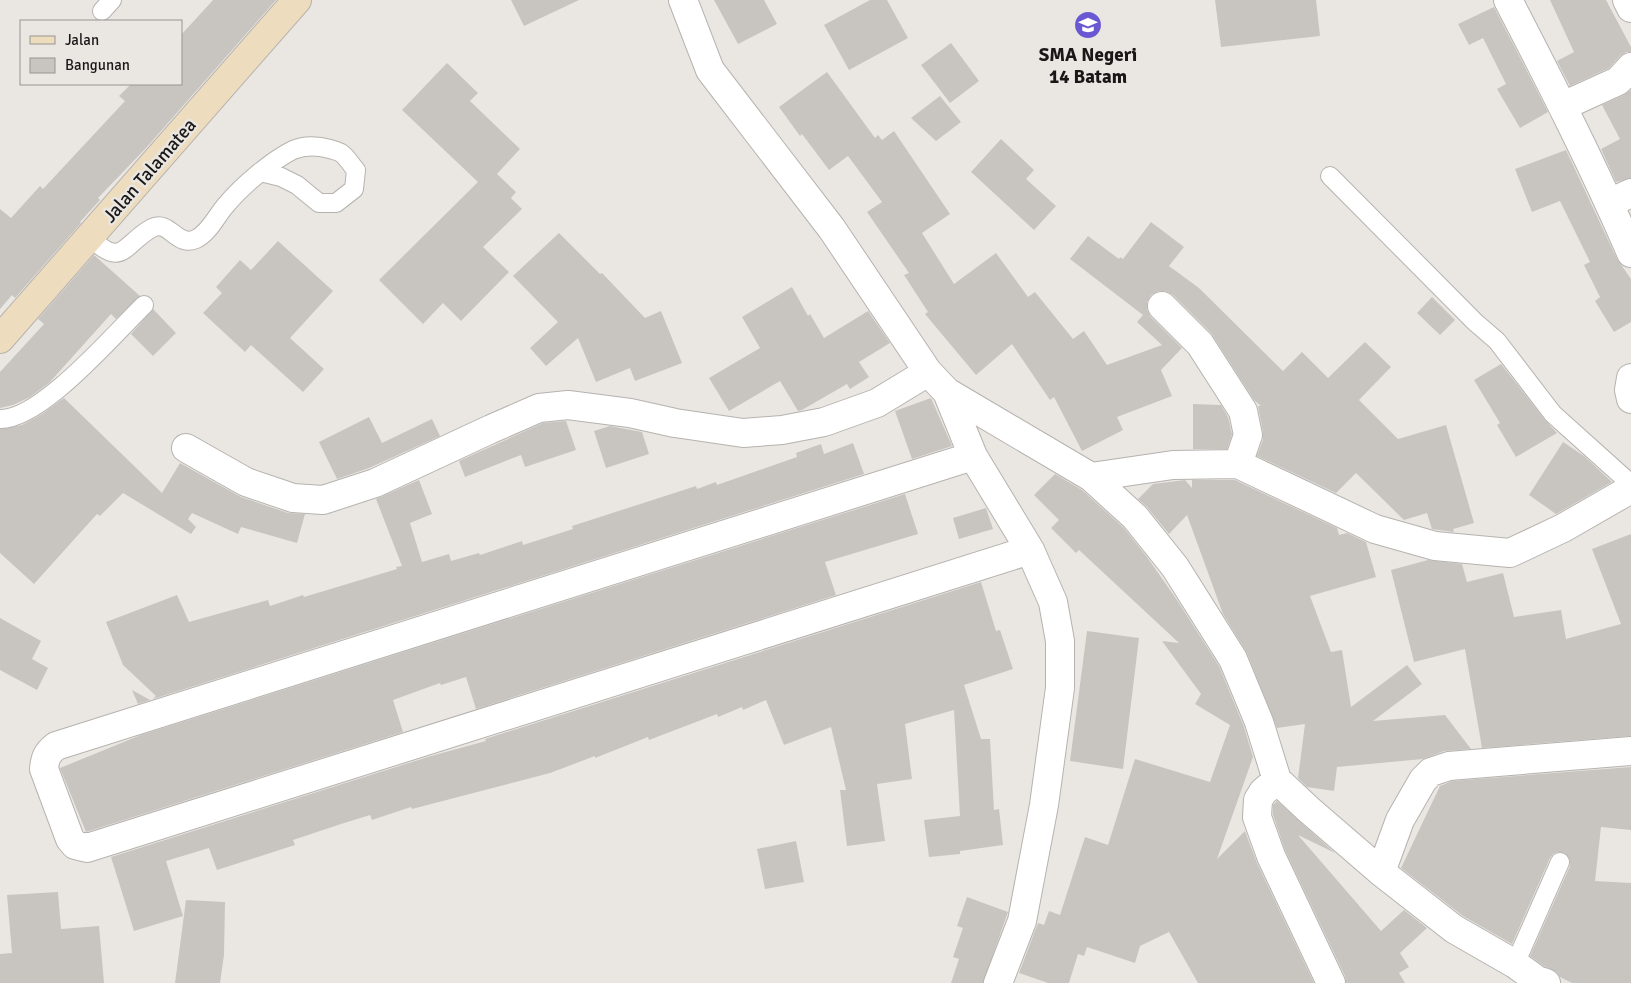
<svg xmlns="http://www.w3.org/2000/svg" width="1631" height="983" font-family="Signika,sans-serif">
<rect width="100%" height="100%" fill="#eae7e3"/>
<path fill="#c8c5c1" d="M 213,0 L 276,0 L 146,148 L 98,198 L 100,200 L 80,222 L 81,223 L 15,298 L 12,295 L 0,309 L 0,209 L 11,218 L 40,186 L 43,189 L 125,101 L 119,96 L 131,84 L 181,84 L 181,35 Z
M 511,0 L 579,0 L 524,26 Z
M 714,0 L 764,0 L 777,24 L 738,44 Z
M 870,0 L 887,0 L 908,38 L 849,70 L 824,25 Z
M 1215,0 L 1316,0 L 1320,36 L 1221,47 Z
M 1550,0 L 1606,0 L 1631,47 L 1631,52 L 1626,52 L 1620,56 L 1609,68 L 1570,86 L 1557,61 L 1574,52 Z
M 1494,7 L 1548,112 L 1520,128 L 1497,89 L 1506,84 L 1483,38 L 1469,45 L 1458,24 Z
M 951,43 L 979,81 L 950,103 L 921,65 Z
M 447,63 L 478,93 L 470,101 L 520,149 L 497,174 L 516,192 L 511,198 L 522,209 L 483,247 L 509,272 L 461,321 L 443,303 L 423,324 L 379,280 L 478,182 L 402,110 Z
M 827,72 L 875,138 L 878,135 L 882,140 L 894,131 L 950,214 L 922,233 L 954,284 L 996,253 L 1028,297 L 1035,292 L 1073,339 L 1084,331 L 1107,365 L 1162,345 L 1137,322 L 1143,315 L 1070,259 L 1088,236 L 1119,259 L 1120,257 L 1123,259 L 1151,222 L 1184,247 L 1169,266 L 1199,288 L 1283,371 L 1302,352 L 1328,378 L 1365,342 L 1391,367 L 1359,400 L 1398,439 L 1446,425 L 1474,523 L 1453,529 L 1454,532 L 1432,529 L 1427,513 L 1404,520 L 1356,473 L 1336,493 L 1257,456 L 1263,440 L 1263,432 L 1258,406 L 1261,406 L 1254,400 L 1211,333 L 1173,295 L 1166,291 L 1158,291 L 1151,295 L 1147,302 L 1147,310 L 1151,317 L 1182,348 L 1161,370 L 1172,396 L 1117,417 L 1123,430 L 1082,451 L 1054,397 L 1050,400 L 1012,344 L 976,375 L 925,314 L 928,312 L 904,275 L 909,273 L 867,212 L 882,202 L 848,156 L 829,170 L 802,134 L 800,136 L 779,107 Z
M 1631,90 L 1631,178 L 1616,182 L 1601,149 L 1620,139 L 1602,105 L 1624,95 Z
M 940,96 L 961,122 L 936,141 L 911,118 Z
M 1001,139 L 1034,170 L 1026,179 L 1056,206 L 1034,230 L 971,172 Z
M 1566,150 L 1617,259 L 1631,279 L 1631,322 L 1614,332 L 1595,301 L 1600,297 L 1584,265 L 1590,262 L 1560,201 L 1532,212 L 1515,169 Z
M 559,233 L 600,274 L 602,273 L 645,318 L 661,311 L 682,363 L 635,381 L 630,368 L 596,382 L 578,338 L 546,366 L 530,348 L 558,322 L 513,276 Z
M 278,241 L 333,291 L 290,338 L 324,369 L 303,392 L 251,345 L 245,352 L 203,313 L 222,293 L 216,287 L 240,260 L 251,270 Z
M 94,255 L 140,296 L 116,319 L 111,314 L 49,383 L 30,397 L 13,405 L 0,408 L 0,372 L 44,324 L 38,319 Z
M 792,287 L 808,316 L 810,314 L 824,338 L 868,311 L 890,343 L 859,362 L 869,377 L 850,389 L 847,384 L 802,410 L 798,411 L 780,381 L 729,411 L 709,378 L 760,348 L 742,317 Z
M 1432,297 L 1455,320 L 1440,335 L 1417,313 Z
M 153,309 L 176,333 L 153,356 L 131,334 Z
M 1501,364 L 1545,420 L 1557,433 L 1516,457 L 1497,425 L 1500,423 L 1474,380 Z
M 64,398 L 162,493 L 180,463 L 241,497 L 288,513 L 305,514 L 297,543 L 241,527 L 238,534 L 192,513 L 188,519 L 196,527 L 191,534 L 123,493 L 100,516 L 97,514 L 34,584 L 0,553 L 0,429 L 22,425 L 42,414 Z
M 931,398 L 952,446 L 912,459 L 895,411 Z
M 1193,404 L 1221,405 L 1228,417 L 1232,434 L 1227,449 L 1193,449 Z
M 369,417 L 382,443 L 432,419 L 440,436 L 369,468 L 337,479 L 319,442 Z
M 566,421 L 576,450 L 525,467 L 521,455 L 465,477 L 459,461 L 543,423 Z
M 610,426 L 642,432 L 649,454 L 606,468 L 594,431 Z
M 1563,442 L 1584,456 L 1612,482 L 1556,514 L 1529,495 Z
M 853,443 L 864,474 L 153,699 L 156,696 L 123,665 L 106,622 L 177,595 L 189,622 L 268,600 L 270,606 L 303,595 L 304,597 L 397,569 L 396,567 L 402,566 L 376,499 L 419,480 L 432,514 L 410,523 L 422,562 L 449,554 L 451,561 L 479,553 L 480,555 L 522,541 L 523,545 L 573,529 L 572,526 L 696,486 L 697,489 L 716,482 L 717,485 L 797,457 L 796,453 L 821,444 L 824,454 Z
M 1055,474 L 1082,490 L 1124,528 L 1147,557 L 1177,600 L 1219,666 L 1244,727 L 1253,757 L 1217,859 L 1245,831 L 1257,863 L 1314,983 L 1198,983 L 1169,932 L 1140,946 L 1135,963 L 1087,947 L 1084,956 L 1078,954 L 1069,983 L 1048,983 L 1019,973 L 1038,923 L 1044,925 L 1049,911 L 1060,915 L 1085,837 L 1108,845 L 1135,759 L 1210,782 L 1230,725 L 1195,704 L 1201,694 L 1162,641 L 1179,643 L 1079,550 L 1076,553 L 1051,528 L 1059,520 L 1034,495 Z
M 1185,480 L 1192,488 L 1192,480 L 1235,480 L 1337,528 L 1339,535 L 1347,533 L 1366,542 L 1376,577 L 1310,596 L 1331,652 L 1342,650 L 1351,707 L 1407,665 L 1422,684 L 1373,721 L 1445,715 L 1471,749 L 1444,751 L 1423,759 L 1337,767 L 1334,791 L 1307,787 L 1298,778 L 1305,724 L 1277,728 L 1247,653 L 1223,614 L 1187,515 L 1169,534 L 1147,507 L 1138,499 L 1153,484 Z
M 905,494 L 918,534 L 825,562 L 836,595 L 476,709 L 466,677 L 441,685 L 440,683 L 393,700 L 403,732 L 86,832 L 60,768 L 141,735 Z
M 986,508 L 993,529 L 959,539 L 953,518 Z
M 1631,534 L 1631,736 L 1482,748 L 1465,649 L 1414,662 L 1391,570 L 1428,560 L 1462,564 L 1467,582 L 1503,573 L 1514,617 L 1561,610 L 1566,639 L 1621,624 L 1592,549 Z
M 981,582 L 996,631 L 1000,630 L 1013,669 L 964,685 L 981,739 L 990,739 L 994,810 L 999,809 L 1003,845 L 960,851 L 960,854 L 929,857 L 924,820 L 960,816 L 954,710 L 905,724 L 912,779 L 877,784 L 885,841 L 847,846 L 840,790 L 846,790 L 831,727 L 784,745 L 766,700 L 743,710 L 742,707 L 718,717 L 717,714 L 649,740 L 648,737 L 595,758 L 595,756 L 550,773 L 412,809 L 411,807 L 372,820 L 370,815 L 341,824 L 293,840 L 295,845 L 217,870 L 209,848 L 166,861 L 183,916 L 134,931 L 111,857 L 431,756 L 486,741 L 485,739 Z
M 0,618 L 41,641 L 32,659 L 48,668 L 37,690 L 0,670 Z
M 1087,631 L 1139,638 L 1123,769 L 1070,761 Z
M 132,690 L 150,700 L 138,704 Z
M 1631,767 L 1631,830 L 1601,827 L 1595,881 L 1631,883 L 1631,983 L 1572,983 L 1560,977 L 1557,972 L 1544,966 L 1530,956 L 1570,866 L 1570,860 L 1565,853 L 1558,852 L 1553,854 L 1550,858 L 1512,944 L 1463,916 L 1401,868 L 1440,786 L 1452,781 Z
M 1277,801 L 1335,853 L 1298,835 L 1381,931 L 1404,910 L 1427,928 L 1400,953 L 1409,967 L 1399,973 L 1405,983 L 1346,983 L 1345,976 L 1285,850 L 1273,815 L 1273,805 Z
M 796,841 L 804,882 L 765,889 L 757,849 Z
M 58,892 L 61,929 L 99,926 L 104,983 L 0,983 L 0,954 L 12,953 L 7,895 Z
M 967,897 L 1008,912 L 983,983 L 951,983 L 959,959 L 953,957 L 963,928 L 957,926 Z
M 186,900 L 225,902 L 224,955 L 220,983 L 175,983 Z"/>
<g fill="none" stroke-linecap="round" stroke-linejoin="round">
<g stroke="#b6b3af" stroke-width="20">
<path id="lane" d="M 102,11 L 112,0
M 1330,176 L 1475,322 L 1497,341 L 1553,414 L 1631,484
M 90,237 C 123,270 124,243 152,228 C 169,219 177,248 196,239 C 209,233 217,215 226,205 C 242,186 271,161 293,150 C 305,145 319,146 330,149 C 333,150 338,151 341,153 C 347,157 351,165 356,170 L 354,189 L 336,203 L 319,203 L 297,185 L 281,177 L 260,172
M 0,419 C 41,420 114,334 144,305
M 1515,964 L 1560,862"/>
</g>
<g stroke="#b6b3af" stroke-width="30">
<path id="street" d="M 683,0 L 710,70 L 832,229 L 928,372 L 947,392 L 1091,477 L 1135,517 L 1175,567 L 1233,659 L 1259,722 L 1277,780 L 1308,809 L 1381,872 L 1454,929 L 1515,964 L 1537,980 L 1546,983
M 1508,0 C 1551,83 1594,167 1631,253
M 1627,0 L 1631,8
M 1563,106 L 1618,81 L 1631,67
M 1609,203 L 1631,193
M 1162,306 L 1200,344 L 1243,411 L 1248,435 L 1238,464
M 1631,378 L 1629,390 L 1631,399
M 947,392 L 973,456 L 1030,550 L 1053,602 L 1060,641 L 1060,688 L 1044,805 L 1022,921 L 998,983
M 186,448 L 246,482 L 293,498 L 323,500 L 375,483 L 491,429 L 539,408 L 568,405 L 630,413 L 675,423 L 743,433 L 782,430 L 824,422 L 877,403 L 928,372
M 973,456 L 56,746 C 47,753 45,758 44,769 L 70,839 L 75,845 L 87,848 L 1030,550
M 1091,477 L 1173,465 L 1238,464 L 1375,529 L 1435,546 L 1510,553 L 1563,528 L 1631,489
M 1277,780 L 1263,792 L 1258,800 L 1257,817 L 1271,856 L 1331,983
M 1381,872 L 1400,820 L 1423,780 L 1431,772 L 1449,766 L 1631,751"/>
</g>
<g stroke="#b6b3af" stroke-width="30">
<path id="secondary" d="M 0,339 L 297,0"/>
</g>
<use href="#lane" stroke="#fff" stroke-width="18"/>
<use href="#street" stroke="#fff" stroke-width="28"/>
<use href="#secondary" stroke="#eedcbe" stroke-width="28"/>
</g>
<defs>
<g id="school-disc" transform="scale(1.4375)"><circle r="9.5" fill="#6a58d2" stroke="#eae7e3"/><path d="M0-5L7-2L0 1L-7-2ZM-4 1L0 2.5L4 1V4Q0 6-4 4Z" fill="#fff"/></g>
</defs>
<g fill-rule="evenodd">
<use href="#school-disc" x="1088" y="25"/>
</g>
<g text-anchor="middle" stroke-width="5" stroke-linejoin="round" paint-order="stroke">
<g font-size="19" font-weight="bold" fill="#191817" stroke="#eae7e3">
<text x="1088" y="61">SMA Negeri<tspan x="1088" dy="22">14 Batam</tspan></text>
</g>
<g font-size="19" fill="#191817" stroke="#eae7e3">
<text transform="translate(149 170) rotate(-49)" y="7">Jalan Talamatea</text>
</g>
</g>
<rect x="20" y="20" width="162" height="65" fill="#eae7e3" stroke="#969491"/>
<rect x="30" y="36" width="25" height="8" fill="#eedcbe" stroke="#969491"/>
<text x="65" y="45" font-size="15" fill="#191817">Jalan</text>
<rect x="30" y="58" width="25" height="15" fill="#c8c5c1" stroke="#969491"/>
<text x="65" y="70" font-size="15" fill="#191817">Bangunan</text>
</svg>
